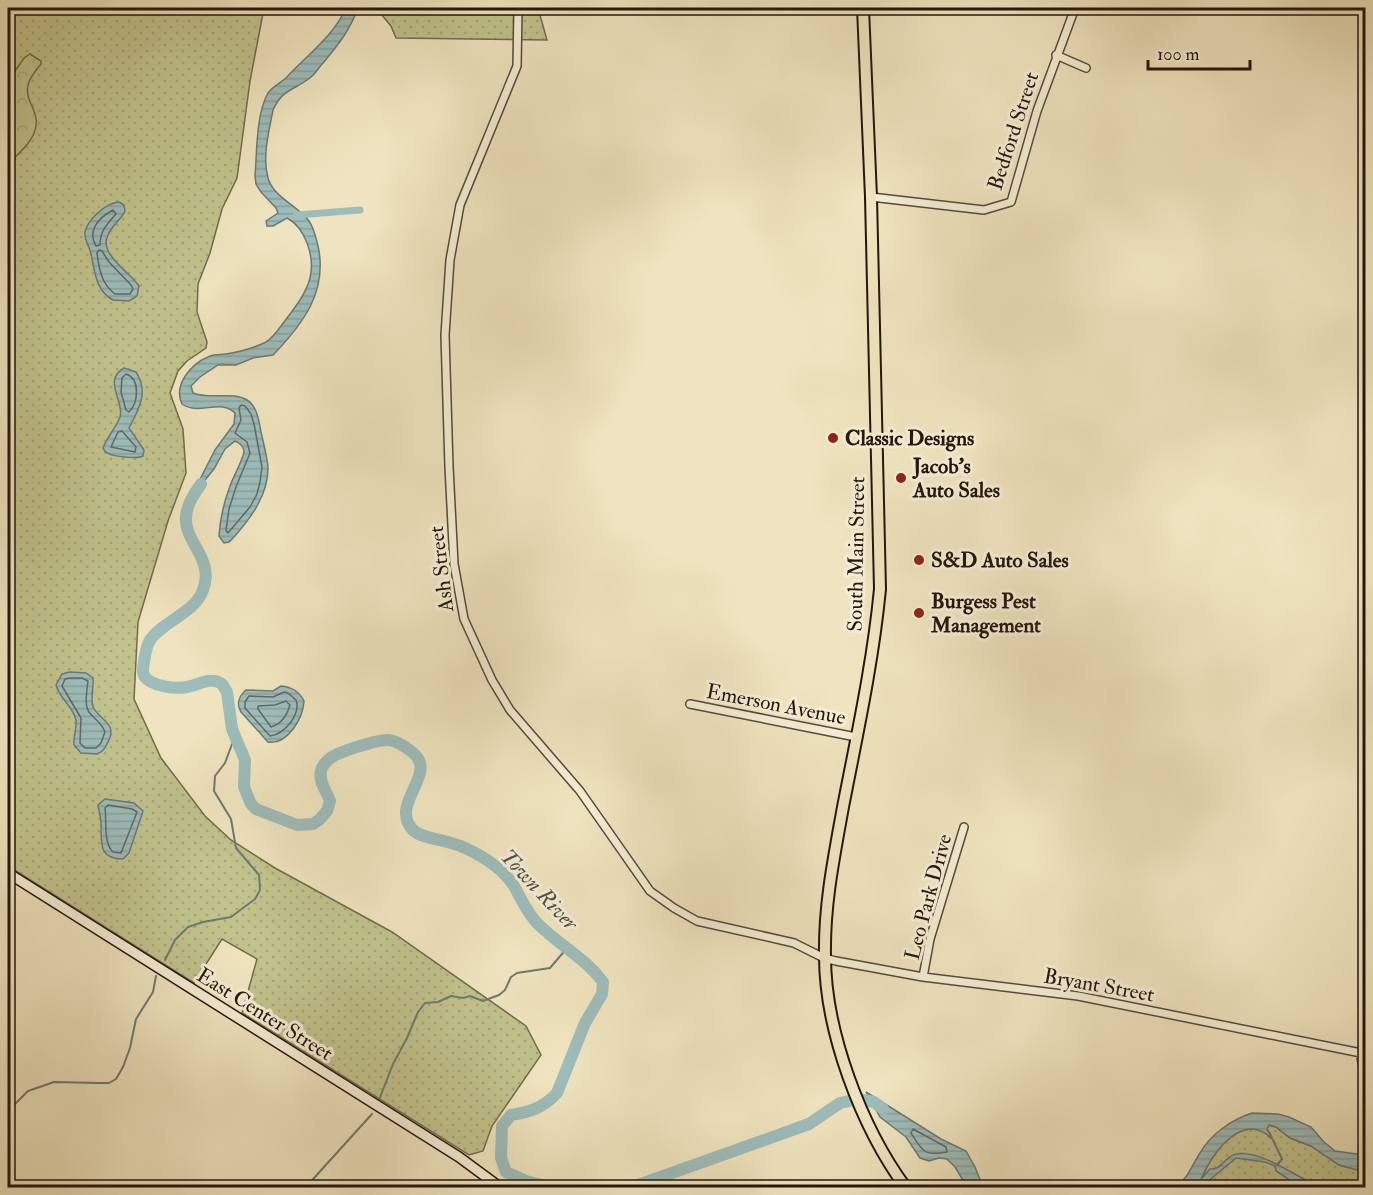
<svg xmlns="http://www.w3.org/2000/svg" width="1373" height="1195" font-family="'IM FELL Double Pica',serif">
<defs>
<pattern id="green-dots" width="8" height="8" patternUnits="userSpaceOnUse" patternTransform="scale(1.5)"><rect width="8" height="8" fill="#c1c28c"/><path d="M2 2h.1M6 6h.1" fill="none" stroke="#a6a678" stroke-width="1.8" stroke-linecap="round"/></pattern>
<pattern id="forest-crowns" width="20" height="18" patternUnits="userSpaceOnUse" patternTransform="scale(1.5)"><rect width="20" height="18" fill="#c1c28c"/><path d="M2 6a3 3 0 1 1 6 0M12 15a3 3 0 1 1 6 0" fill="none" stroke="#a6a678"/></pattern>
<pattern id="water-rules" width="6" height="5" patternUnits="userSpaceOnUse" patternTransform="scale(1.5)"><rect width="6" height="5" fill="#9dbcba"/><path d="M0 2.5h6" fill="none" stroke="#87a19f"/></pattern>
</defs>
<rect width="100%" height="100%" fill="#efe4bf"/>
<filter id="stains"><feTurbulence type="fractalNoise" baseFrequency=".00333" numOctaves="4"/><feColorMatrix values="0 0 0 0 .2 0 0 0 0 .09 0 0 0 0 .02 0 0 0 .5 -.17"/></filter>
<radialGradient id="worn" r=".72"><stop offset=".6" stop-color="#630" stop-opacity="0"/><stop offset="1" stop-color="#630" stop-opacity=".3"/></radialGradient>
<path fill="url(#green-dots)" stroke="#726c4c" stroke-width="1.5" d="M 8,8 L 264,8 L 250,81 L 237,178 L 222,209 L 210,253 L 198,284 L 197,312 L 207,342 L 206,348 L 187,361 L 178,371 L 170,393 L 183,429 L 186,473 L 168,521 L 138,622 L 134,699 L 161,758 L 205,816 L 231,840 L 275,868 L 392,932 L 526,1026 L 541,1055 L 492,1126 L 483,1151 L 469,1155 L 242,1013 L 257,959 L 222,939 L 194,983 L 8,866 Z
M 376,8 L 538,8 L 547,40 L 396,38 L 391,26 Z
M 1268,1125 L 1276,1127 L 1290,1138 L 1311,1146 L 1339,1165 L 1363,1171 L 1365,1172 L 1365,1187 L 1199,1188 C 1206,1159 1239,1110 1272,1137 L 1267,1129 Z"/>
<path fill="url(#forest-crowns)" stroke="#726c4c" stroke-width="1.5" d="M 30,54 L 41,61 L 41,64 C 36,70 30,77 28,85 C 24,100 39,111 36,126 C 34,141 18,154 8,164 L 8,81 L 24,58 Z"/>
<path fill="url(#water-rules)" stroke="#6c7a74" stroke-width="1.5" d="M 346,8 L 358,8 C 350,30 338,45 323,63 C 319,67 315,74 311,77 C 295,90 282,89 273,110 C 269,131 262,157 268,178 C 273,197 298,206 309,221 C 314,228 316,238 318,246 C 328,291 303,324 273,355 L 253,358 L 236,365 L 218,365 L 200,377 L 191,386 L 193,393 C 210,400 232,391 247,400 C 257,406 259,421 261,432 C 263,441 268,461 268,468 C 268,495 251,518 234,537 L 229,542 L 224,543 L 219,536 C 220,519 224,502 230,486 C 233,477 244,458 244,451 C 243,445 239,443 235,441 L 225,449 L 214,469 L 191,497 L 215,450 L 234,424 L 235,413 C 221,398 199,416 182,404 C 173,385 191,364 208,357 C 214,354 220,355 226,354 C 239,352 254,348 266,342 C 273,338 279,329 284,322 C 294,309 306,294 310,278 C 315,258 306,228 287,218 L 273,226 L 267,226 L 266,221 L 278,213 L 276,208 L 261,192 L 256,184 L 255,176 C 257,152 256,114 268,93 C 272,87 280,83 286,78 C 307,55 333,37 346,8 Z
M 119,202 L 124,205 L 125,211 C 121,220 112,225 108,235 C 98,254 130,272 139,286 L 137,296 L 129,301 L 113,300 C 94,290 95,268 90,250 C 88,245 84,238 85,232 C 88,219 106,203 119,202 Z
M 124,368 L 136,372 C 149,392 139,409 129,428 L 144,450 L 143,456 C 138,459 111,457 106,452 C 104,451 104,449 103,448 C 107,437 116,428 120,417 C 125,402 102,380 124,368 Z
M 70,672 L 86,673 L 93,678 C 94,687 90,699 93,707 C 100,721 119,723 107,744 C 105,749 102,752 97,754 L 81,753 L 74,745 C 73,737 77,729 76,720 C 73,706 59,698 56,685 L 62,674 Z
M 281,686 C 292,687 299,691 304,701 C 303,718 288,745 268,742 L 241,712 C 236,704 239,696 246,690 L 273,691 Z
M 105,799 L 134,803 L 143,811 L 129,853 L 123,859 C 97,859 102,842 101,824 C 101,818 99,811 98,805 Z
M 866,1092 L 941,1139 L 966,1151 L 975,1167 L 983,1187 L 967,1187 L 955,1167 L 947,1159 L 939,1158 L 929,1161 L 920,1158 L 906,1137 L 880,1117 Z
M 1252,1113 L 1278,1114 L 1289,1117 L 1311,1127 L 1324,1142 L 1335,1151 L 1357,1154 L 1365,1158 L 1365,1172 L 1339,1165 L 1311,1146 L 1290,1138 L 1276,1127 L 1269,1125 L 1267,1129 L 1273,1140 C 1244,1109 1212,1152 1201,1179 L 1210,1169 C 1223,1170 1225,1155 1237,1154 C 1261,1150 1297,1177 1319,1187 L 1306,1187 L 1299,1185 L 1295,1187 L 1287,1187 L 1290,1180 L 1276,1171 L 1275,1166 L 1265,1162 L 1236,1158 L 1201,1187 L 1175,1187 C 1188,1179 1192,1165 1200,1153 C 1211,1134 1231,1120 1252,1113 Z"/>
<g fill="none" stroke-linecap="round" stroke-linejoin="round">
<path stroke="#606963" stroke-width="1.5" d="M 113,210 L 116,214 C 107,224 100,231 100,245 L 96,246 C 87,231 98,218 113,210 Z
M 99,250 L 102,251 L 109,262 L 131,285 L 133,289 L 130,294 L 115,294 C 101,284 99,268 97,253 Z
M 126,374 C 141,379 138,403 129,412 L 126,410 L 121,392 L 122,378 Z
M 241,405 L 245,406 L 251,414 L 254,424 L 262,467 L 260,482 L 257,494 L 250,507 L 228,533 L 226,530 L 229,509 L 236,487 L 250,453 L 247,442 L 235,433 L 241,420 L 239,408 Z
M 122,431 L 136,447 L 135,452 L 111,447 L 118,432 Z
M 70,678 L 82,678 L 88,681 C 87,691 84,704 89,712 C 95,720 102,723 105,732 L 101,743 L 96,748 L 85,748 L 80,743 L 81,718 L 62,686 L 65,679 Z
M 284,692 L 288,693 L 296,700 C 301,714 285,734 270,736 L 245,708 L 245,702 L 249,696 L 273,697 Z
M 286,701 L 290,705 C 287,715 282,724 271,727 L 258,709 L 258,706 L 275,705 Z
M 108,805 L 132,809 L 137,812 L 121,853 L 113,852 C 103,842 107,822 105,808 Z
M 913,1129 L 946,1147 L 947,1152 C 924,1156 923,1152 911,1133 Z"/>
<path stroke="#6c7a74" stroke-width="2" d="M 165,960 L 175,940 L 188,927 L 203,922 L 231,917 L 255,899 L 260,890 L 259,875 L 236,848 L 231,819 L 214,791 L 215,776 L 225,763 L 235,736
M 379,1100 L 393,1064 L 407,1038 L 418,1012 L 425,1003 L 438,1002 L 451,996 L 463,998 L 470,996 L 483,1001 L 499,995 L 505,990 L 511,977 L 517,973 L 550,968 L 567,948
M 8,1105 L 14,1105 L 28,1091 L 54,1082 L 99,1083 L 109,1083 L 116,1079 L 123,1067 L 130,1048 L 136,1019 L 153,992 L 156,976
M 1273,1140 L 1282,1159 L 1277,1165
M 641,1184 L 644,1188
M 305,1188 L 372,1114"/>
<path stroke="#9dbcba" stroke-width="7" d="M 297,215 L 360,210"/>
<path stroke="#9dbcba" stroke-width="12" d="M 201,484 C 194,494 187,504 186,517 C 184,542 215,559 203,590 C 195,613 163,621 150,640 C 146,647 145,654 144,662 C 143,667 142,671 144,676 C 152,687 176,689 187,687 C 199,685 211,676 222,684 L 227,692 L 232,729 L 245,760 L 244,787 L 251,804 L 256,809 L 297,825 L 313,824 L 319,820 L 327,811 L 330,801 C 327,792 318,781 321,771 C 322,766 327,760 332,757 C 339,752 379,739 388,740 C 397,741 406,747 412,752 C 440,773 388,804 413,830 C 421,838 440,839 451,843 C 463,846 474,852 484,858 C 495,865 507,875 514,886 C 522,900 527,913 538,924 C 559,945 585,958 603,982 L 602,994 L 585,1023 L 557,1093 C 543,1108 530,1112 511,1115 L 502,1126 L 501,1158 L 506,1172 L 526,1181 L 553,1188
M 589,1188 L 627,1187 L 641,1184 L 809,1124 L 840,1103 L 858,1099 L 874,1102 L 883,1109"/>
<g stroke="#554a39" stroke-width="10">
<path id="minor" d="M 518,8 L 517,66 L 460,205 L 450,260 L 445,335 L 449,467 L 454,564 L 464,619 L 492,680 L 510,710 L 580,791 L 650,891 L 674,908 L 697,921 L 794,943 L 824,958 L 836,961 L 923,977 L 1078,996 L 1366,1054
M 1056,55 L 1086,68
M 871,197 L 984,210 L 1011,202 L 1037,111 L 1075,8
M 690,704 L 856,737
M 923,977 L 930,939 L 964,827
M 1360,1053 L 1366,1080"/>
</g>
<g stroke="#22160c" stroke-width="12">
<path id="secondary" d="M 8,873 L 459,1157 L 501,1188"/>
</g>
<g stroke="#22160c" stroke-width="14">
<path id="primary" d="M 863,8 L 871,197 L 880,589 C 873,662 857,735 843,807 C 834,857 824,905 825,956 C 825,1031 861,1127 906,1188"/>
</g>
<use href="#minor" stroke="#f5edd5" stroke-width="7"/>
<use href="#secondary" stroke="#f5edd5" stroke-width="9"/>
<use href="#primary" stroke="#efe4bf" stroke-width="10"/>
</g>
<g fill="#8f2418" stroke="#f5edd5" stroke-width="2">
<circle cx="833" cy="438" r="6"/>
<circle cx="901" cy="478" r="6"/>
<circle cx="919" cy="560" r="6"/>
<circle cx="919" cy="613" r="6"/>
</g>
<g text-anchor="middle" stroke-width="6" stroke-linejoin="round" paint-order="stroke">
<g font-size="21" fill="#22160c" stroke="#f5edd5">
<text transform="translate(1013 131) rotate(-72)" y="7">Bedford Street</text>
<text transform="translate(856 554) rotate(-89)" y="7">South Main Street</text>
<text transform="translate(441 569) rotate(-97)" y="7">Ash Street</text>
<text transform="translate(776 704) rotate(11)" y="7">Emerson Avenue</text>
<text transform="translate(928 897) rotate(-75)" y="7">Leo Park Drive</text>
<text transform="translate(1099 985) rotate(10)" y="7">Bryant Street</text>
<text transform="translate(265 1014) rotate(32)" y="7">East Center Street</text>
</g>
<g font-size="21" font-weight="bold" fill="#22160c" stroke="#f5edd5" text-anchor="start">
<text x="845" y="445">Classic Designs</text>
<text x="913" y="473">Jacob's<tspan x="913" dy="24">Auto Sales</tspan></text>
<text x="931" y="567">S&amp;D Auto Sales</text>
<text x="931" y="608">Burgess Pest<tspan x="931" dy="24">Management</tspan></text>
</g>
<g font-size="22" font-style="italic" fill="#4d5049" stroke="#f5edd5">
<text transform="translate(540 889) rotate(47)" y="8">Town River</text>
</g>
</g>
<rect width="1373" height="1195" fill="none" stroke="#efe4bf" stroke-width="30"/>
<rect x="9" y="9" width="1355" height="1177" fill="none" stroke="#22160c" stroke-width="3"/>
<rect x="15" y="15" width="1343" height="1165" fill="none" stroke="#22160c" stroke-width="1.5"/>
<path d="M1148 60v9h102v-9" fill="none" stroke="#22160c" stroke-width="3"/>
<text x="1157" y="60" font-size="18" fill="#22160c" stroke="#f5edd5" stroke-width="4.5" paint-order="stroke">100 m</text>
<rect width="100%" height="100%" filter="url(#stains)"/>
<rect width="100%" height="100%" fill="url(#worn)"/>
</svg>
